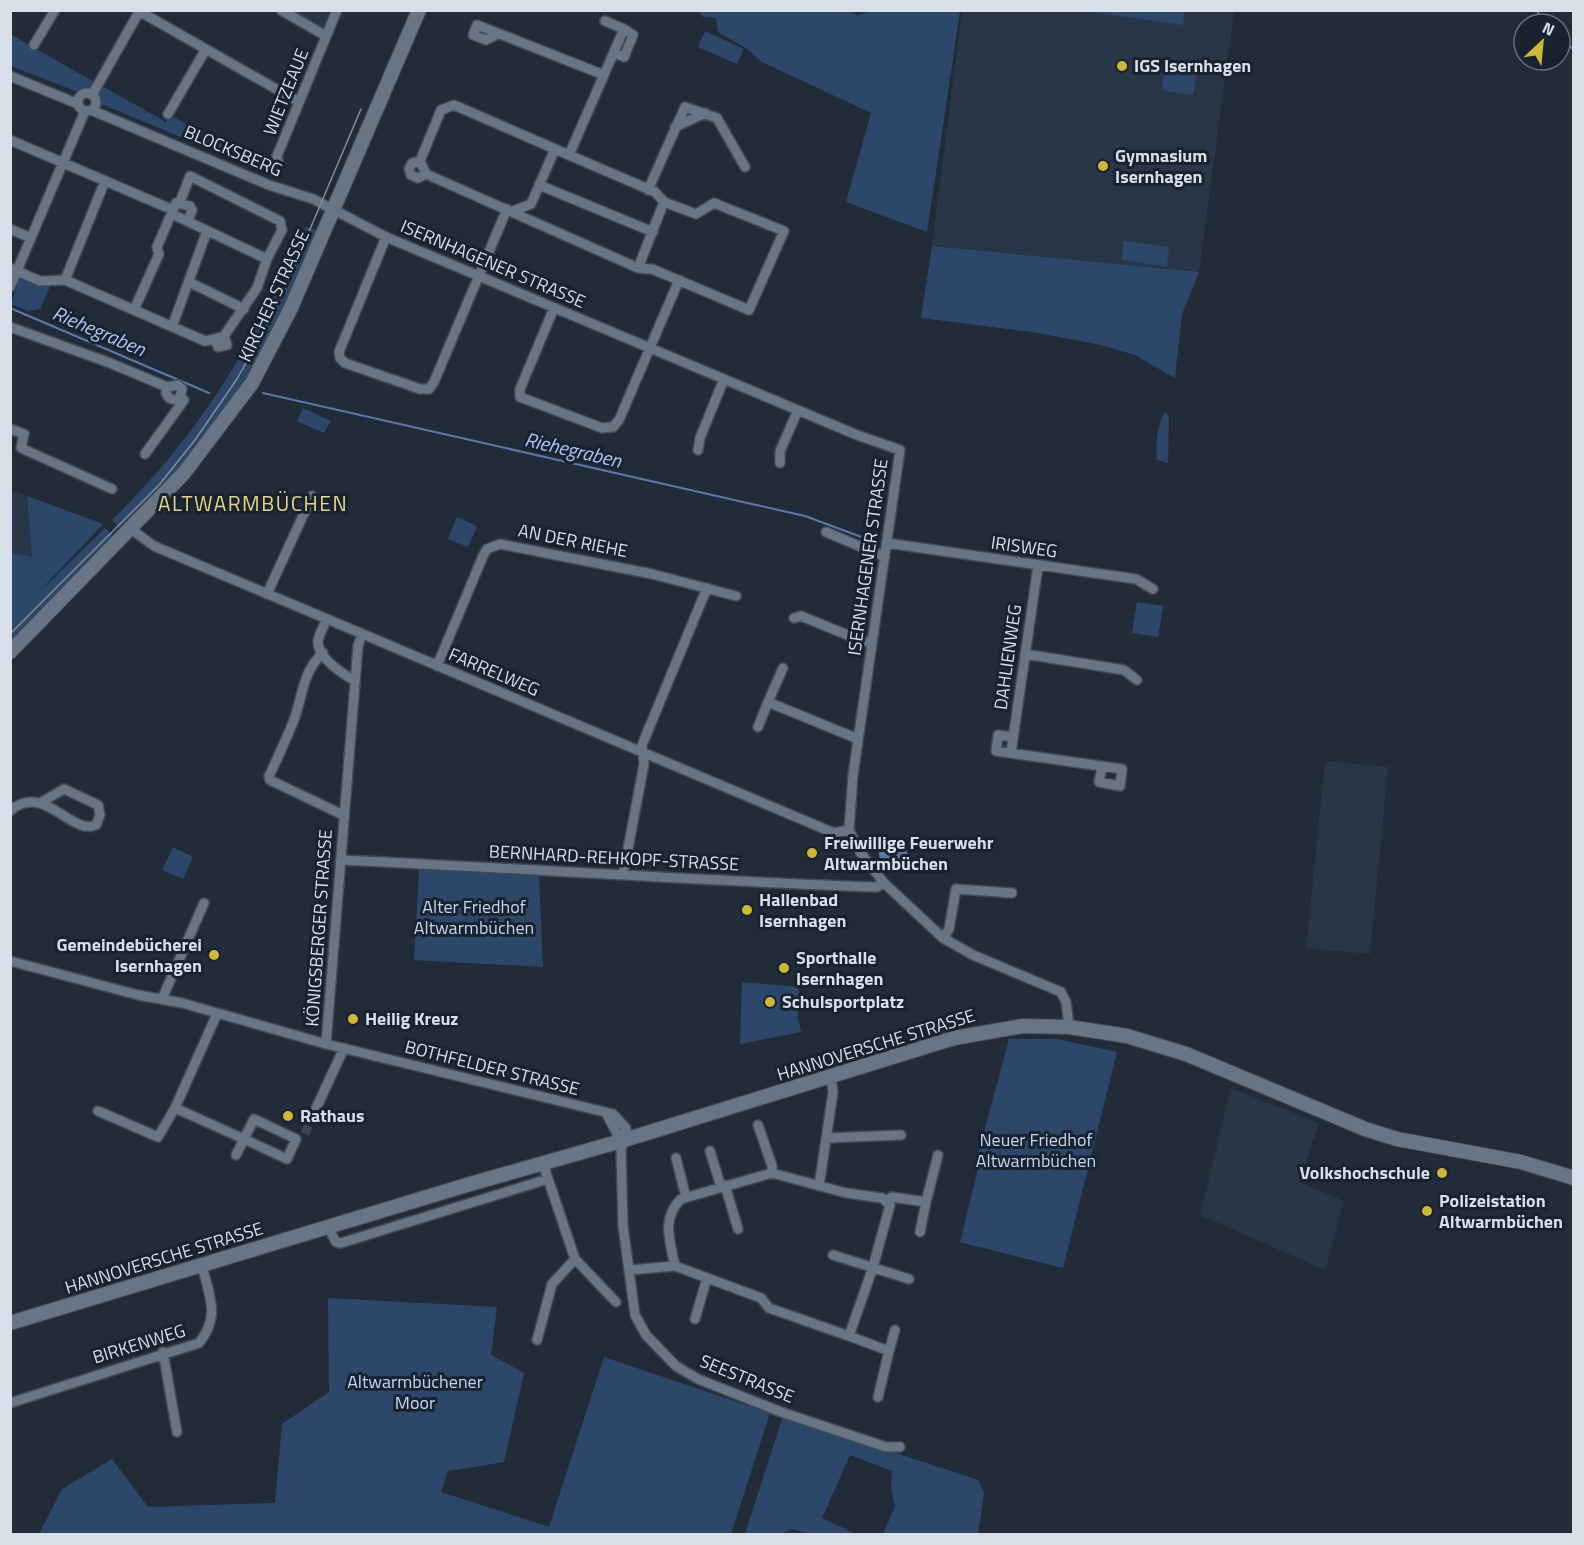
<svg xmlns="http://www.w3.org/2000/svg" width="1584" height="1545" font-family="'Titillium Web',sans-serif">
<rect width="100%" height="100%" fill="#222c39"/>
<path fill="#293648" d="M 284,11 L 331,11 L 323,30 Z
M 962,11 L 1234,11 L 1199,272 L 932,246 Z
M 11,489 L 27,496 L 32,557 L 11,552 Z
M 1325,761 L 1388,767 L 1370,954 L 1306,948 Z
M 1231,1088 L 1319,1123 L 1299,1182 L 1344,1201 L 1325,1270 L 1200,1215 Z"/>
<path fill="#2d476b" d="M 845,10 L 858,15 L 871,11 L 960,11 L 927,232 L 846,202 L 871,113 L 762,62 L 747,49 L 718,32 L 716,18 L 703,17 L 699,11 Z
M 1084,11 L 1185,11 L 1183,25 Z
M 705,31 L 744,49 L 737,64 L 698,47 Z
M 10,34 L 96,83 L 92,91 L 78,92 L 11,66 Z
M 1166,62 L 1198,67 L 1193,95 L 1162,90 Z
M 100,85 L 166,122 L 170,115 L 264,168 L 262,171 L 99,103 L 95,94 Z
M 306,227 L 317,230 L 259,362 L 201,446 L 123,531 L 112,520 C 204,430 253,343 306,227 Z
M 1124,241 L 1169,247 L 1167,267 L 1122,260 Z
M 932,246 L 1199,272 L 1182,314 L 1175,378 L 1135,355 L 1101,345 L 1033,332 L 921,318 Z
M 19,279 L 36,285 L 51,284 L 40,309 L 28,311 L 11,304 Z
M 303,408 L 331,421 L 324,433 L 297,421 Z
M 1165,412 L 1169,416 L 1168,463 L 1157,460 C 1155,444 1157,426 1165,412 Z
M 27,496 L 103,524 L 33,598 L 105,528 L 113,535 L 108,540 L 110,544 L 11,646 L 11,552 L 32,557 Z
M 457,517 L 477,526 L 468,547 L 448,539 Z
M 1137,602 L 1163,606 L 1158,637 L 1132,633 Z
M 173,847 L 193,857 L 183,879 L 162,870 Z
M 419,869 L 539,873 L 543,967 L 414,960 Z
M 742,982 L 799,987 L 798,1018 L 801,1032 L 740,1044 Z
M 1009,1039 L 1057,1039 L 1117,1052 L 1063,1268 L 960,1242 L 977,1173 L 979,1151 Z
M 328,1298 L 497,1307 L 491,1355 L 524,1373 L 504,1462 L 448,1471 L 441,1492 L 549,1527 L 604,1357 L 770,1413 L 731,1534 L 39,1534 L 62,1489 L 112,1459 L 148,1507 L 275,1503 L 282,1424 L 329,1392 Z
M 783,1416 L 978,1480 L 984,1493 L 978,1534 L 883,1534 L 895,1507 L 891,1488 L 892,1471 L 850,1455 L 822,1518 L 856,1534 L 809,1534 L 792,1529 L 782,1534 L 745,1534 Z"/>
<path fill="#5b78aa" d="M879 853a14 14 0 1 1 28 0a14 14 0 1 1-28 0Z"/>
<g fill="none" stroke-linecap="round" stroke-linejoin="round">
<path stroke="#5b78aa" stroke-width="2" d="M 1536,10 L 1547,24
M 1560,37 L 1574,50
M 10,308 L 209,393
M 263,393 L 805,516 L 875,542"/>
<path stroke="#3d4753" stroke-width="9" stroke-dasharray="9 4.5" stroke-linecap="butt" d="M 305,1134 L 313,1115"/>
<g stroke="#404954" stroke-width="12">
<path id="minor" d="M 137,10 L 299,102
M 281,10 L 326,36
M 498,34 L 486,40 L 473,35 L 477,25 L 604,75
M 34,45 L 55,10
M 614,53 L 624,57 L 633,35 L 624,29
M 10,76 L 78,104
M78 102a9 9 0 1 1 18 0a9 9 0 1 1-18 0Z
M 92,95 L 139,12
M 91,110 L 269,185 L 313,199 L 386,237 L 857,435 L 900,450 L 853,775 L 849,830 L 860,852 L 884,883 L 943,938 L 973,955 L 1061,992 L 1066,1002 L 1069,1027
M 168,114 L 206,49
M 675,127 L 705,113
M 10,140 L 173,210
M 569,155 L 624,29 L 605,21
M 278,161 L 277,156 L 337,10
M 420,161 L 412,163 L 409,169 L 411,175 L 418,178 L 426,174
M 539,185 L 653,232
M 648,190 L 685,107 L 717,118 L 745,167
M 180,202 L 190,176 L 280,221 L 282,230 L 267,259
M 513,211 L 531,204 L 555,149 L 655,192 L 664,202 L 696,214 L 714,203 L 784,231 L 749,310 L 652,269 L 638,268 L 426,174 L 420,161 L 441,110 L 454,105 L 555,149
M 172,214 L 267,259 L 257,288 L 224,336
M 10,229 L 31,238
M 386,237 L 339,352 L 340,358 L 345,363 L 420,389 L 429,389 L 434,382 L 507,209
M 10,268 L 40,281 L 65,280 L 205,341 L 215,339 L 218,347 L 227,345 L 224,336 L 215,339
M 638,268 L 664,202
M 65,280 L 105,181
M 189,282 L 244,309
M 10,287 L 85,111
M 554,308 L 520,389 L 520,397 L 602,428 L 613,427 L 619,420 L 679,280
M 134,310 L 159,254 L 157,247 L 176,203 L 190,206 L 192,210 L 188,221
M 10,327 L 110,363 L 167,387 L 178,385 L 182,389 L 180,397 L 175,400 L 169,398 L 166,393 L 167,387
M 172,327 L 207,231
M 10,429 L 24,434 L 21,448 L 112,489
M 698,450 L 700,438 L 724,379
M 145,454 L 184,400 L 180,397
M 780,463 L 780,451 L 798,410
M 131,529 L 154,546 L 834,833 L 849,830
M 826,532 L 885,557
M 887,543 L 1136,579 L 1153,589
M 267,594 L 312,496
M 794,618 L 801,616 L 862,641 L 872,643
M 327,619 C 324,626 318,635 318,642 C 318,658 343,674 355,681
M 323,653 C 303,670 302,698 294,720 C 286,739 278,758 269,776 L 270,780 L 343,815
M 1025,654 L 1124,670 L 1137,680
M 437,666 L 483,556 L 487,549 L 500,544 L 652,574 L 736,596
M 783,668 L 768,702 L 858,739
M 758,727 L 768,702
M 1013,737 L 998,735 L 996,751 L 1122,769 L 1120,786 L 1099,782 L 1102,767
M 1011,753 L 1038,566
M 10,811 C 43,781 71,836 96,825 L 100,815 L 98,805 L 64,789 L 42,802
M 341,860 C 520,868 698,881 877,887 L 884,883
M 623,875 L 644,764 L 642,745 L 707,588
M 943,938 L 949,929 L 956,889 L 1012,893
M 10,961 L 138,995 L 182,1003 L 326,1044 L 613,1114 L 626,1128 L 621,1151 L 623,1226 L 635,1315 L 646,1335 L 676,1366 L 698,1379 L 781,1412 L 886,1447 L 900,1447
M 162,999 L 204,903
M 326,1044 L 358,646 L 362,634
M 175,1108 L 244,1139 L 236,1155
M 98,1111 L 158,1137 L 175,1108 L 217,1014
M 606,1113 L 621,1141
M 313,1115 L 344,1048
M 254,1119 L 296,1139 L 287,1159 L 244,1139 Z
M 758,1125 L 772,1166 L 772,1173
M 827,1138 L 901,1135
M 710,1151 L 721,1187
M 676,1158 L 686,1197
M 543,1164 L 575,1259 L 616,1302
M 725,1185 L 738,1229
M 819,1186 L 833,1092 L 831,1077
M 887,1200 L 892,1197 L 926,1202 L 920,1232
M 926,1202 L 938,1155
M 328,1227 L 336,1242 L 341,1243 L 548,1179
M 833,1255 L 909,1279
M 629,1270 L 675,1266 L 761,1298 L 769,1308 L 849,1336 L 873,1267 L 890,1205 L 882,1198 L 846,1193 L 772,1173 L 681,1199 C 661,1219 670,1241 675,1266
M 695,1319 L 707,1278
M 849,1336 L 889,1351 L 895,1330
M 537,1340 L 552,1284 L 575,1259
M 163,1352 L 177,1432
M 878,1397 L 889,1351
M 10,1403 L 199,1343 C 221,1316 209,1296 202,1265"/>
</g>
<g stroke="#404954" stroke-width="16">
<path id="secondary" d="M 10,652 L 184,473 L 252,383 L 291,308 L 419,10
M 10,1323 L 470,1184 L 621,1141 L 954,1038 L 1023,1026 L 1069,1027 L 1127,1036 L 1186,1054 L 1365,1129 L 1397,1139 L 1521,1162 L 1574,1178"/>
</g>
<use href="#minor" stroke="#697484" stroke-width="9"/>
<use href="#secondary" stroke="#697484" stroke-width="14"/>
<path stroke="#848c97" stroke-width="1.5" d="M 10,634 L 159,485 L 195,440 L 237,379 L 277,307 L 361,109"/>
</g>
<g fill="#ceb837" stroke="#19222f" stroke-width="2">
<circle cx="1122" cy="66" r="6"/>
<circle cx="1103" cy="166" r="6"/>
<circle cx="812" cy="853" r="6"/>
<circle cx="747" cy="910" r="6"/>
<circle cx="214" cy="955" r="6"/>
<circle cx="784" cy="968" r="6"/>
<circle cx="770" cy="1002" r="6"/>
<circle cx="353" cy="1019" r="6"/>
<circle cx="288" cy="1116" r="6"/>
<circle cx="1442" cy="1173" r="6"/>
<circle cx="1427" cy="1211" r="6"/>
</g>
<g text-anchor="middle" stroke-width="6" stroke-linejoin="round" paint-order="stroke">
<g font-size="18" font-weight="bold" fill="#d8dfe8" stroke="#19222f" text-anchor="start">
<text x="1134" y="72">IGS Isernhagen</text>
<text x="1115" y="162">Gymnasium<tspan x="1115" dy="21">Isernhagen</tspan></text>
<text x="824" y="849">Freiwillige Feuerwehr<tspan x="824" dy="21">Altwarmbüchen</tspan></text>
<text x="759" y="906">Hallenbad<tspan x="759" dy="21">Isernhagen</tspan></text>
<text x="202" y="951" text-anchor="end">Gemeindebücherei<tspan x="202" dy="21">Isernhagen</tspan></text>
<text x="796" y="964">Sporthalle<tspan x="796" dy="21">Isernhagen</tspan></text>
<text x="782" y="1008">Schulsportplatz</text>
<text x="365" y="1025">Heilig Kreuz</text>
<text x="300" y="1122">Rathaus</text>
<text x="1430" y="1179" text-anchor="end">Volkshochschule</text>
<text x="1439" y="1207">Polizeistation<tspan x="1439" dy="21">Altwarmbüchen</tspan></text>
</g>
<g font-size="18" fill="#d8dfe8" stroke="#19222f">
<text transform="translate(286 92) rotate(-68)" y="6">WIETZEAUE</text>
<text transform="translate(233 151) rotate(23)" y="6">BLOCKSBERG</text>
<text transform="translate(493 264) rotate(23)" y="6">ISERNHAGENER STRASSE</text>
<text transform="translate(274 296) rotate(-65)" y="6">KIRCHER STRASSE</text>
<text transform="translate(573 541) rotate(11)" y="6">AN DER RIEHE</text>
<text transform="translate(1024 547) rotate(8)" y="6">IRISWEG</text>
<text transform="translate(868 557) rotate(-82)" y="6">ISERNHAGENER STRASSE</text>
<text transform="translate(1008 657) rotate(-82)" y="6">DAHLIENWEG</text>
<text transform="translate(494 672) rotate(23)" y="6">FARRELWEG</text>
<text transform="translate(614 858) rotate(3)" y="6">BERNHARD-REHKOPF-STRASSE</text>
<text transform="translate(319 928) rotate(-86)" y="6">KÖNIGSBERGER STRASSE</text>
<text transform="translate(876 1045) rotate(-17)" y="6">HANNOVERSCHE STRASSE</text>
<text transform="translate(492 1068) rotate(14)" y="6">BOTHFELDER STRASSE</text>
<text transform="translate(164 1258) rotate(-17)" y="6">HANNOVERSCHE STRASSE</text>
<text transform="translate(139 1344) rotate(-17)" y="6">BIRKENWEG</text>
<text transform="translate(747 1379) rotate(22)" y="6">SEESTRASSE</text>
</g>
<g font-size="18" fill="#c1d6f2" stroke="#19222f">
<text x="474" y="913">Alter Friedhof<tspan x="474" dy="21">Altwarmbüchen</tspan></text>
<text x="1036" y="1146">Neuer Friedhof<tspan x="1036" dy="21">Altwarmbüchen</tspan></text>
<text x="415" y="1388">Altwarmbüchener<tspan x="415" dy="21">Moor</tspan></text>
</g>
<g font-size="20" font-style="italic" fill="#aac5f1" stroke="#19222f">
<text transform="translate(99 331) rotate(23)" y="7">Riehegraben</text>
<text transform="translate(573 450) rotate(13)" y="7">Riehegraben</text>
</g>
<g font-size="21" letter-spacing="1.5" fill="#e3d587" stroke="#19222f">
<text x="253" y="511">ALTWARMBÜCHEN</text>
</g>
</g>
<rect width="1584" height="1545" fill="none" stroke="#d8dfe8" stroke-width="24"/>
<g transform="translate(1542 42) rotate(26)"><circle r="28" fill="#19222f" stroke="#656e79" stroke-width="1.5"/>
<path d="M0-4.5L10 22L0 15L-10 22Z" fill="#ceb837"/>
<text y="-9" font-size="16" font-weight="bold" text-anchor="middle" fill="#d8dfe8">N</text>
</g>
</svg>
